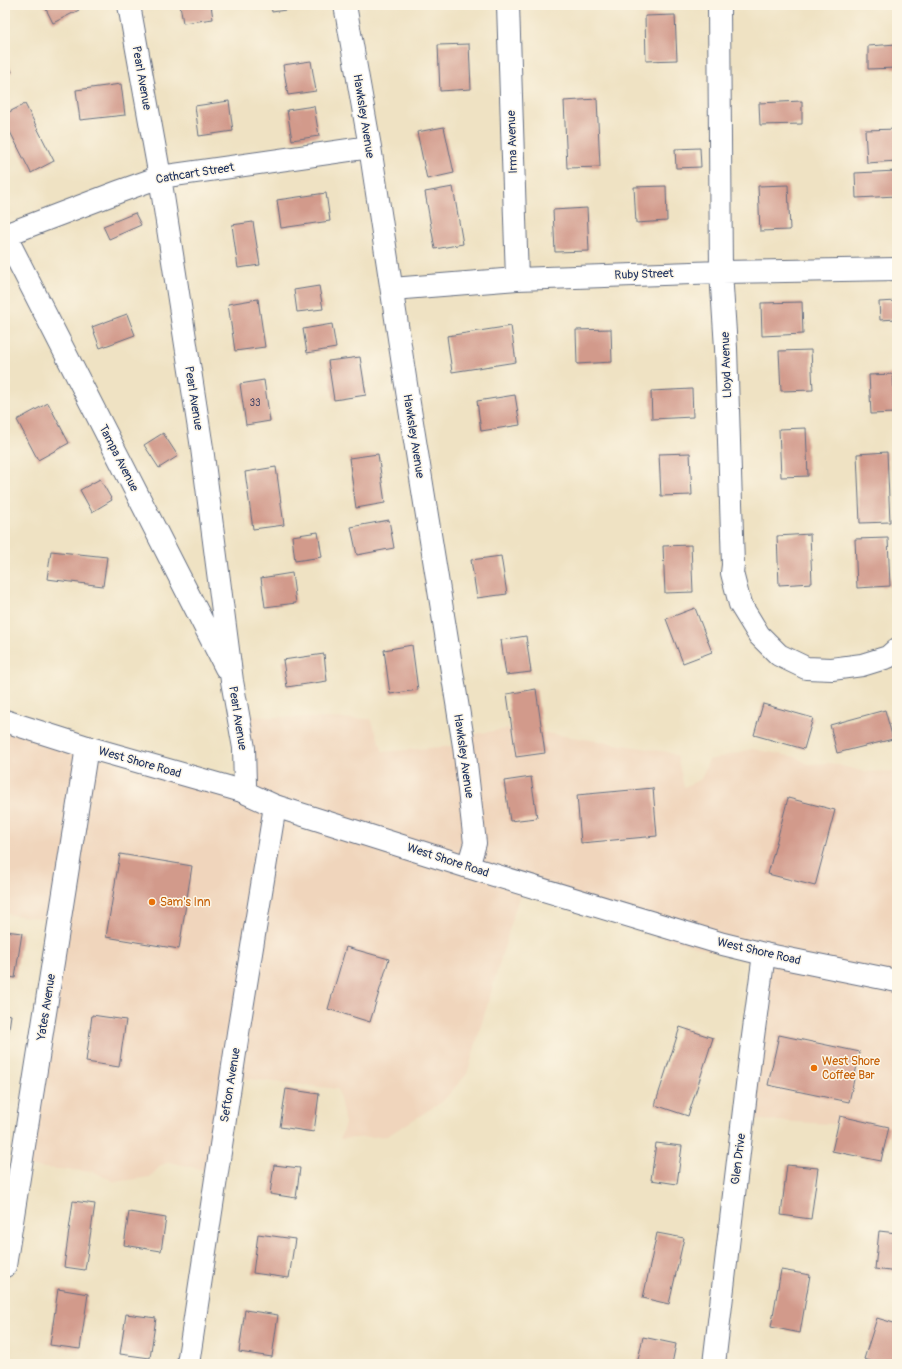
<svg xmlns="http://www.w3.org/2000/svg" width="902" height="1369" font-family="Pangolin,sans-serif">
<rect width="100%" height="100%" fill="#fcf5e5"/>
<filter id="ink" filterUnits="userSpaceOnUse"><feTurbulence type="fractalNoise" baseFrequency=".025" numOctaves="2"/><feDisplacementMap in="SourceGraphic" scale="8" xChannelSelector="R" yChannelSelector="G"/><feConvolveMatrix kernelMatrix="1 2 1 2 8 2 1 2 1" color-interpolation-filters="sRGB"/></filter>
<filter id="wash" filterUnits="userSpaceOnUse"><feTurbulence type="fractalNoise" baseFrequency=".012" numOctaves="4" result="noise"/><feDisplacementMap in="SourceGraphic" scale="16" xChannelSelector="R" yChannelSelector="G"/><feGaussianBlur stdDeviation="0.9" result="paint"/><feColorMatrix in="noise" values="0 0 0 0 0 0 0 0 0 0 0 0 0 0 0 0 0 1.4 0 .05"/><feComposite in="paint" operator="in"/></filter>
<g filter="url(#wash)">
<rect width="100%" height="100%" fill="#efe2c3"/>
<path fill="#f0d5bc" d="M 236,716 L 371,719 L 383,752 L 453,746 L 461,736 L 514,728 L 667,752 L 677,756 L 684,787 L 701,779 L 709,760 L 752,749 L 795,757 L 808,764 L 830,763 L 865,772 L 897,771 L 897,1138 L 849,1125 L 743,1119 L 755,963 L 629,928 L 522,894 L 518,900 L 467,1074 L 442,1102 L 387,1136 L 340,1139 L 345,1123 L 338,1089 L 233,1077 L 212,1172 L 170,1162 L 161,1165 L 150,1177 L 115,1182 L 94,1172 L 23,1166 L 56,920 L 11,915 L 5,913 L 5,727 L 238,801 L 242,796 Z"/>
<g id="blocks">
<path fill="#d29a8b" d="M 44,5 L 76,5 L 79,10 L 53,23 Z
M 180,5 L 211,5 L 213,19 L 183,23 Z
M 271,5 L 306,5 L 306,7 L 272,12 Z
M 675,15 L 677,60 L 646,61 L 645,16 Z
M 469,44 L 471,89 L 440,91 L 438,45 Z
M 897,44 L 897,68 L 868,69 L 868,46 Z
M 5,57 L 12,72 L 5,75 Z
M 311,61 L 316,91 L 288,95 L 283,65 Z
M 121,84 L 125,115 L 80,120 L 76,90 Z
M 597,99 L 600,167 L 567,168 L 564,101 Z
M 229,101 L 233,131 L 199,136 L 195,106 Z
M 802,101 L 802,124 L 760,125 L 759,103 Z
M 25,104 L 54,161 L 31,173 L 5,122 L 5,114 Z
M 314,106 L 319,136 L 292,140 L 287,110 Z
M 444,127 L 454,173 L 427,179 L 417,132 Z
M 897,129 L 897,161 L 867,163 L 865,130 Z
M 700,148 L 701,167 L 676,168 L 675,149 Z
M 897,171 L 897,196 L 856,198 L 855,173 Z
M 788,185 L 790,230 L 760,231 L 758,186 Z
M 666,186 L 667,221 L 636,223 L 634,187 Z
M 453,187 L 463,244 L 435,249 L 425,192 Z
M 326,193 L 330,221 L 281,228 L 277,200 Z
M 587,208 L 589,251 L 555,252 L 553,210 Z
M 135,213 L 141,225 L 109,239 L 103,226 Z
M 253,222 L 260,265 L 238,268 L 232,225 Z
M 319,286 L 323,309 L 297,312 L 294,290 Z
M 258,299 L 265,347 L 235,351 L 228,304 Z
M 897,301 L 897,319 L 880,320 L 879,302 Z
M 802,302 L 803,334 L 762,336 L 761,303 Z
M 127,314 L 135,335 L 100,348 L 92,327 Z
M 332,324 L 336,348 L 307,353 L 303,329 Z
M 511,326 L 516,362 L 452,372 L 447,336 Z
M 611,329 L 612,362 L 577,364 L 576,330 Z
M 811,350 L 813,390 L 781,391 L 779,351 Z
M 360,357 L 366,395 L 334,400 L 328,361 Z
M 893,374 L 895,413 L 871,414 L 869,375 Z
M 264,380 L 270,421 L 246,425 L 240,384 Z
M 692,389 L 693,417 L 652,419 L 651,391 Z
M 515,395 L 520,425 L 481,431 L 477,401 Z
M 48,403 L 69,443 L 38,460 L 17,420 Z
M 806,428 L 808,476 L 781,477 L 779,429 Z
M 163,433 L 178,456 L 159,468 L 144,445 Z
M 887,452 L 890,522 L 860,523 L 857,454 Z
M 690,453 L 692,495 L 661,496 L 659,454 Z
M 378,454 L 385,503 L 356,508 L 349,458 Z
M 276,467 L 284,525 L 253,529 L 245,472 Z
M 100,479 L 112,500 L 92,512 L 80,490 Z
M 389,520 L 394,548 L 357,555 L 351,527 Z
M 318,532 L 322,557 L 295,561 L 292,536 Z
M 810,534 L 812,583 L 779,585 L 777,536 Z
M 888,538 L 890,586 L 857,588 L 855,539 Z
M 691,545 L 693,592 L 665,593 L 663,546 Z
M 51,551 L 107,557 L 103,586 L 47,579 Z
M 501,556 L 507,594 L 477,598 L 471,560 Z
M 292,573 L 296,603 L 265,607 L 261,578 Z
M 695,608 L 712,652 L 683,663 L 666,619 Z
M 526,636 L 531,672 L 506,675 L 501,640 Z
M 412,645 L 418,690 L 390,694 L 384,650 Z
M 324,654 L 327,681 L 287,687 L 283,660 Z
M 536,689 L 545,753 L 516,757 L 507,694 Z
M 763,704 L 813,718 L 804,749 L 754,735 Z
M 885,710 L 893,739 L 837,753 L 830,725 Z
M 531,777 L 537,818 L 510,821 L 504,781 Z
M 653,788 L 657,836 L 581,843 L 577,795 Z
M 788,798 L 835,810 L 815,886 L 768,874 Z
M 120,854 L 192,866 L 179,949 L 106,937 Z
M 5,931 L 22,933 L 15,978 L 5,976 Z
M 346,947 L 389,959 L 370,1022 L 328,1009 Z
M 5,1014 L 11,1015 L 6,1049 L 5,1049 Z
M 92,1015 L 126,1020 L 119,1067 L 86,1062 Z
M 680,1027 L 713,1038 L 688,1116 L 655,1105 Z
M 779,1035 L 860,1052 L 849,1102 L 768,1085 Z
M 286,1089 L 319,1094 L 314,1132 L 280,1127 Z
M 840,1116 L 889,1127 L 881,1161 L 832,1151 Z
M 656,1143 L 682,1146 L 677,1184 L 651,1180 Z
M 274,1165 L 300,1168 L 296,1198 L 270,1194 Z
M 787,1165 L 818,1168 L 811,1219 L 781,1215 Z
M 73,1201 L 95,1204 L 85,1270 L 64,1267 Z
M 129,1212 L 166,1218 L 161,1251 L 124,1245 Z
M 879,1231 L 897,1233 L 897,1272 L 875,1269 Z
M 657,1233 L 684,1238 L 669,1304 L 643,1298 Z
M 258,1234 L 295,1239 L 289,1278 L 253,1273 Z
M 781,1270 L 810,1275 L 800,1333 L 771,1327 Z
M 58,1289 L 88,1294 L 80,1349 L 50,1345 Z
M 245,1310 L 278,1315 L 272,1357 L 239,1352 Z
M 126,1314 L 156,1318 L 150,1358 L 120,1354 Z
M 877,1318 L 897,1324 L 896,1364 L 880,1364 L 864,1359 Z
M 643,1337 L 676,1344 L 672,1364 L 637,1364 Z"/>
</g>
</g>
<g filter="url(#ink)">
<use href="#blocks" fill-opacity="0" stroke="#656e81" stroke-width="1"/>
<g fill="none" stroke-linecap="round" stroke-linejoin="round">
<g stroke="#656e81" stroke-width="24">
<path id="minor" d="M 129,5 L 160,177 L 202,448 L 232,681 L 244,748 L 245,784 L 242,791
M 345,5 L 370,147 L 407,391 L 464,746 L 475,843 L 468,867
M 508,5 L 517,279
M 719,5 L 721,272 L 726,348 L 733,565 L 732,573 L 740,604 L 759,635 L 779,655 L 806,668 L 832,669 L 862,665 L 888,657 L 897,649
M 5,235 L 226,668
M 5,235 L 118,192 L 160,177 L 370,147
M 392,289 L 517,279 L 721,272 L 897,269
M 5,1266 L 87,747
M 188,1364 L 238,1033 L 275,806
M 714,1364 L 750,1059 L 764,954"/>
</g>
<g stroke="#656e81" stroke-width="24">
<path id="primary" d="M 5,721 L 87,747 L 242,791 L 275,806 L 481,871 L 723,944 L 764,954 L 897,981"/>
</g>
<use href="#minor" stroke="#fff" stroke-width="22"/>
<use href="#primary" stroke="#fff" stroke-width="22"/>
</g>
</g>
<g fill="#e8710a" stroke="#fcf5e5" stroke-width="1.5">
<circle cx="152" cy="902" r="4"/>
<circle cx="814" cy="1068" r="4"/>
</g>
<g text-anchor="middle" stroke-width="3" stroke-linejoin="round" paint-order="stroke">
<g font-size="10" fill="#494a69">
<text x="255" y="406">33</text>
</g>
<g font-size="12" fill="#1b2f5e" stroke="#fcf5e5">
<text transform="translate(142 78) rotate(80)" y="4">Pearl Avenue</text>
<text transform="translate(364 116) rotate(81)" y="4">Hawksley Avenue</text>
<text transform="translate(512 142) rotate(-92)" y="4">Irma Avenue</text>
<text transform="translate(195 173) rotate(-9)" y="4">Cathcart Street</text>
<text transform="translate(644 274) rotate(-2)" y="4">Ruby Street</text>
<text transform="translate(726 365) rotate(-92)" y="4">Lloyd Avenue</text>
<text transform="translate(194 398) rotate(81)" y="4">Pearl Avenue</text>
<text transform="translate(414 436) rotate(81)" y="4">Hawksley Avenue</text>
<text transform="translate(119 458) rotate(63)" y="4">Tampa Avenue</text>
<text transform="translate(238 718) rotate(81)" y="4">Pearl Avenue</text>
<text transform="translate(464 756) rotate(82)" y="4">Hawksley Avenue</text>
<text transform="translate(140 762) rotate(16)" y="4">West Shore Road</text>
<text transform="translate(448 860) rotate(18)" y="4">West Shore Road</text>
<text transform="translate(759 951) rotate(13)" y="4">West Shore Road</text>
<text transform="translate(46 1007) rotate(-81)" y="4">Yates Avenue</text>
<text transform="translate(230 1085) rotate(-81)" y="4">Sefton Avenue</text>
<text transform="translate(738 1159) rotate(-83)" y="4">Glen Drive</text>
</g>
<g font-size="12" fill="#c56008" stroke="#fcf5e5" text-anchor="start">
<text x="160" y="906">Sam's Inn</text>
<text x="822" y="1065">West Shore<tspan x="822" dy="14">Coffee Bar</tspan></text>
</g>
</g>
<rect width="902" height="1369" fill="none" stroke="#fcf5e5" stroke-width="20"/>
</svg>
